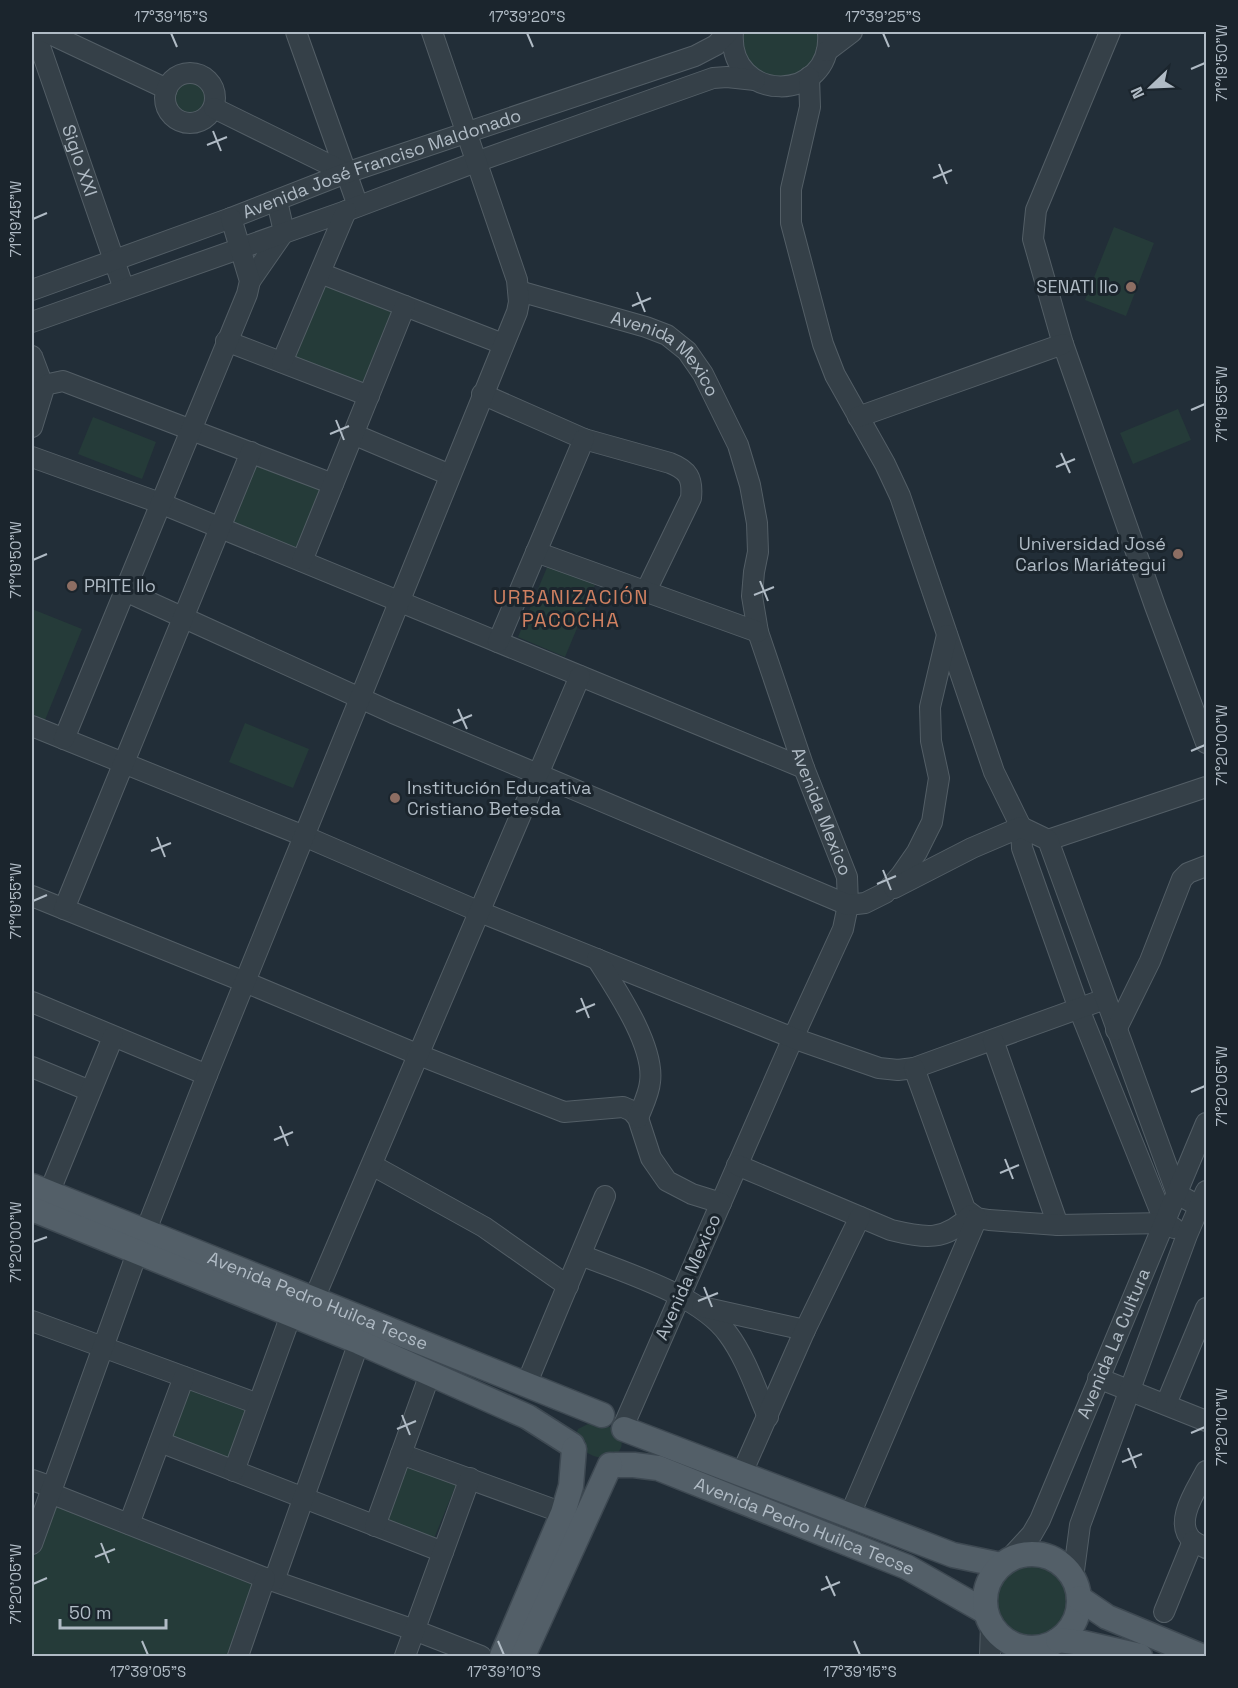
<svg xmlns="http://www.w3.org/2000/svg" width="1238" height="1688" font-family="'Space Grotesk',sans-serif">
<rect width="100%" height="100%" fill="#222e38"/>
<path fill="#253b39" d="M 740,32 L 820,32 C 822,60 802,81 773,79 C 765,78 755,68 748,64 Z
M170 97a19 19 0 1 1 38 0a19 19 0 1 1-38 0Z
M 1114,227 L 1154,243 L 1126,316 L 1085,300 Z
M 323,281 L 399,309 L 365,388 L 292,358 Z
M 1178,409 L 1191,440 L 1133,464 L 1120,433 Z
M 93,417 L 156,442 L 142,479 L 78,454 Z
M 253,462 L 325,490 L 300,553 L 228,524 Z
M 548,565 L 595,585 L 565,657 L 518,637 Z
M 32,609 L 82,629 L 45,720 L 32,714 Z
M 245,723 L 309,749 L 293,788 L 229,762 Z
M 187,1381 L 253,1406 L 233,1463 L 166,1439 Z
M 592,1422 C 644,1428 620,1479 580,1448 L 576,1435 L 578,1429 Z
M 404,1460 L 458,1480 L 433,1541 L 380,1523 Z
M 54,1503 L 256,1581 L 228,1656 L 32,1656 L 32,1563 Z
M994 1601a37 37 0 1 1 74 0a37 37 0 1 1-74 0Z"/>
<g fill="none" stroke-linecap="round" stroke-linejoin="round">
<g stroke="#535e66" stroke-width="22">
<g id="minor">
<path id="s1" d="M 35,32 L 124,289"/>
<path d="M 46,32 L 167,89"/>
<path d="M 296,32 L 358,206"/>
<path d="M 733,32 C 727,104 834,105 828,32"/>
<path d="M 1110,32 L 1036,210 L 1033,239 L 1063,344 L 1155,606 L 1206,743"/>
<path d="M 827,51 L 852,32"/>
<circle cx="190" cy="98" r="25"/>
<path d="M 809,77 L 810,107 L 791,189 L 791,223 L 823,344 L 835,375 L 885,464 L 900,496 L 994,772 L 1021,827 L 1022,848 L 1079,1009 L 1165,1223"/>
<path d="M 214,108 L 346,173"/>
<path d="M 320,273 L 503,344"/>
<path d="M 250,281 L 284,232 L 277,201"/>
<path id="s2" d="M 32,290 L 231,218 L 346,173 L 695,56 L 716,45 L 728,32"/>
<path id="s3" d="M 519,291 L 646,327 L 667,335 L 687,351 L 703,374 L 738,445 L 750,485 L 757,523 L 758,552 L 754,572 L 752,596 L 758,632 L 804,768 L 847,877 L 848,905 L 843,929 L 793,1038 L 623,1427"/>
<path d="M 32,322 L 346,211 L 476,162 L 713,78 L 727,77 L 755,80"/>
<path d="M 226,341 L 369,396"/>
<path d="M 32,356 L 44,388"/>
<path d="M 282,362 L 346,211"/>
<path d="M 482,394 L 584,439 L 670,463 C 688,470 693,478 691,498 L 646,591"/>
<path d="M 858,417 L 1063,344"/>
<path d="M 32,427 L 44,388 L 49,384 L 63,381 L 333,484"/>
<path d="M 353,434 L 450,475"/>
<path d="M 32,457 L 160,503 L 804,768"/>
<path d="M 536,552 L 758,632"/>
<path d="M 302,561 L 405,306"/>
<path d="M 125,591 L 393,713 L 848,905 L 865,903 L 885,893 L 901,875 L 917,852 L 932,822 L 939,778 L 931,741 L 930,707 L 947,635"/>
<path d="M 498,642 L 584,439"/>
<path d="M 32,726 L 304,836 L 480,912 L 793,1038 L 879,1068 L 898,1070 L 914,1068 L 1105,999"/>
<path d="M 64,739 L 247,294 L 250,281 L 231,218"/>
<path d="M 1048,840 L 1206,787"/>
<path d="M 894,888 L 972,848 L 1021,827 L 1048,840 L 1177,1194 L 1206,1210"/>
<path d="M 32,896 L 245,982 L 419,1055 L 564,1112 L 623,1107 L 632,1111 L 638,1118 L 651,1158 L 667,1181 L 692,1194 L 721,1203"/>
<path d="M 64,909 L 251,452"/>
<path d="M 597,959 C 616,989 655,1046 650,1082 C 649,1094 642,1107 638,1118"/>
<path d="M 32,1002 L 207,1075"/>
<path d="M 1116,1030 L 1150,961 L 1182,879 L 1188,873 L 1206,866"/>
<path d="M 993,1040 L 1058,1225"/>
<path d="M 32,1067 L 90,1091"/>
<path d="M 914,1068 L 965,1209 L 977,1218 L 989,1220 L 1058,1225 L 1165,1223 L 1174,1228"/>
<path d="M 372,1165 L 484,1227 L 568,1286"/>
<path d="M 737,1165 L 891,1230 C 925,1238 945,1242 971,1215"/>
<path d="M 49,1193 L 113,1037"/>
<path d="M 581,1255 C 625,1273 700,1295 728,1334 C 746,1358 756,1390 768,1417"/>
<path d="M 702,1307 L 805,1330"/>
<path d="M 308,1313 L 580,676"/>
<path d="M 32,1321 L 258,1404"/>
<path d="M 1098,1378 L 1206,1421"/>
<path d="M 526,1385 L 605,1196"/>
<path d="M 1166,1404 L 1206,1308"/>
<path d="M 160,1442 L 443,1552"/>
<path d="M 401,1454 L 563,1513"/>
<path d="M 234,1471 L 291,1315"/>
<path d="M 1206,1471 C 1197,1489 1172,1523 1193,1541 C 1197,1544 1203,1546 1206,1548"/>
<path d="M 742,1473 L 805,1330 L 860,1217"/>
<path d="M 32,1480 L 52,1487"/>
<path d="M 50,1493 L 265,1578 L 414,1630 L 481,1656"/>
<path d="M 849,1517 L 977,1218"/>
<path d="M 129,1524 L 184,1377"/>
<path d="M 375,1526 L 430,1374"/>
<path d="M 32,1544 L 137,1253 L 207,1075 L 517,312 L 519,302 L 517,280 L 432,32"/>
<path id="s4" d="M 1010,1558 L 1032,1534 L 1040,1520 C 1095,1387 1151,1255 1206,1123"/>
<path d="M 1073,1578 L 1080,1525 L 1187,1235 L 1206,1191"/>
<path d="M 274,1581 L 359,1342"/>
<path d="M 1164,1612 L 1193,1541"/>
<path d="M 238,1656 L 265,1578"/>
<path d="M 405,1656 L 470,1478"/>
<path d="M 990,1656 L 991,1624"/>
<path d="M 1029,1656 L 1034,1648"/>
</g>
</g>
<g stroke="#3e4952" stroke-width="27">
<g id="major">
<path id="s5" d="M 32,1186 L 602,1415"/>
<path d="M 32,1209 L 359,1342 L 528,1417 L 572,1445"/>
<path d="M 624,1429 L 953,1555 L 1001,1565"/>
<path id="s6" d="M 615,1465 L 634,1465 L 658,1468 L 907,1567 L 986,1612"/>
<circle cx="1032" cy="1601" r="47"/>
<path d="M 1079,1598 L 1107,1617 L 1201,1656"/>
<path d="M 1058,1640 L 1083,1643 L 1140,1656"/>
<path d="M 502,1656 L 563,1513 L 571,1486 L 574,1449"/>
<path d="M 523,1656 L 610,1465"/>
</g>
</g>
<use href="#minor" stroke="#354048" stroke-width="20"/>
<use href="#major" stroke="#535f68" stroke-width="24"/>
</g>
<path fill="none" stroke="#b0bbc5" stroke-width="2" d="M 171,33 L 177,47M 527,33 L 533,47M 883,33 L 889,47M 1191,69 L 1205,63M 213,131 L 221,151M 207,145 L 227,137M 939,164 L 947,184M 933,178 L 952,170M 33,219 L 47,213M 637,292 L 645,312M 632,306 L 651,298M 1191,410 L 1205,404M 336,420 L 344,440M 330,434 L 349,426M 1061,453 L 1070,473M 1056,467 L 1075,459M 33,560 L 47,554M 760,581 L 768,601M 754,595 L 774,587M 458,709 L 467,729M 453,723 L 472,715M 1191,751 L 1205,745M 157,837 L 165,857M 151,851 L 171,843M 883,870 L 891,890M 877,884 L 896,876M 33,901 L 47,895M 581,998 L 589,1018M 576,1012 L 595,1004M 1191,1092 L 1205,1086M 280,1126 L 288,1146M 274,1140 L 293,1132M 1005,1159 L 1013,1179M 1000,1173 L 1019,1165M 33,1242 L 47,1237M 704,1287 L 712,1307M 698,1301 L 718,1293M 402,1415 L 410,1435M 397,1429 L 416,1421M 1191,1433 L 1205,1427M 1128,1448 L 1136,1468M 1122,1462 L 1142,1454M 101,1543 L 109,1563M 95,1557 L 115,1549M 826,1576 L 835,1596M 33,1584 L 47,1578M 821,1590 L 840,1582M 142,1641 L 148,1655M 498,1641 L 504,1655M 854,1641 L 860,1655"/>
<g fill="#8d6e63" stroke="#1b252d" stroke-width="2">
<circle cx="1131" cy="287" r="6"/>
<circle cx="1178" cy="554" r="6"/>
<circle cx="72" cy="586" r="6"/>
<circle cx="395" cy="798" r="6"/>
</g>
<g text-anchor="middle" stroke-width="6" stroke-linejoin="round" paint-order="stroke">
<g font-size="18" fill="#b0bbc5" stroke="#1b252d">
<text dy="6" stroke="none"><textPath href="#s1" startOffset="136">Siglo XXI</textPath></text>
<text dy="6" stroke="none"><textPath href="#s2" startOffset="372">Avenida José Franciso Maldonado</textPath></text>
<text dy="6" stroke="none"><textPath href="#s3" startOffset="164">Avenida Mexico</textPath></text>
<text dy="6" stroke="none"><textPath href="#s3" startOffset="668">Avenida Mexico</textPath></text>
<text transform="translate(688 1277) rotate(-66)" y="6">Avenida Mexico</text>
<text dy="6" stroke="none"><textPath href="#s5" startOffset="308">Avenida Pedro Huilca Tecse</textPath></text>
<text dy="6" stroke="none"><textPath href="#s4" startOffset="240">Avenida La Cultura</textPath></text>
<text dy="6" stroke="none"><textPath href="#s6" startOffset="201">Avenida Pedro Huilca Tecse</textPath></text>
</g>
<g font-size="18" fill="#b0bbc5" stroke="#1b252d" text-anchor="end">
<text x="1119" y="293">SENATI Ilo</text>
<text x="1166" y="550">Universidad José<tspan x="1166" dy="21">Carlos Mariátegui</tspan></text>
<text x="84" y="592" text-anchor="start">PRITE Ilo</text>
<text x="407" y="794" text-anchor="start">Institución Educativa<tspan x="407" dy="21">Cristiano Betesda</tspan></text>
</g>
<g font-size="20" letter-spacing="1.5" fill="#cf8061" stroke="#1b252d">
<text x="571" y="604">URBANIZACIÓN<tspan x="571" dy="23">PACOCHA</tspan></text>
</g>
</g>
<rect width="1238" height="1688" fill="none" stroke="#1b252d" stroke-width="66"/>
<g transform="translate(1151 87) rotate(247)" stroke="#1b252d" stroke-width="4.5" paint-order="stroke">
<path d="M0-4.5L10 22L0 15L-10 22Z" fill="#b0bbc5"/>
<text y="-9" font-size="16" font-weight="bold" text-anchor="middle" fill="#b0bbc5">N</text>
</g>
<path d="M60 1619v9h106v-9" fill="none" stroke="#b0bbc5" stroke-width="3"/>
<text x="69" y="1619" font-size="18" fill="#b0bbc5" stroke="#1b252d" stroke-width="4.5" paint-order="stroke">50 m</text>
<rect x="33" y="33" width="1172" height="1622" fill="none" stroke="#b0bbc5" stroke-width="2"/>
<g font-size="15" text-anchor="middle" fill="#b0bbc5">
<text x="171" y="22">17°39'15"S</text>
<text x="527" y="22">17°39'20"S</text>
<text x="883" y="22">17°39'25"S</text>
<text transform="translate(1222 63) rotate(-90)" y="5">71°19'50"W</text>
<text transform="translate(16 219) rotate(-90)" y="5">71°19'45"W</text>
<text transform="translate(1222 404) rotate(-90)" y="5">71°19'55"W</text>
<text transform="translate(16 560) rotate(-90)" y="5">71°19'50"W</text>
<text transform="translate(1222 745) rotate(-90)" y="5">71°20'00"W</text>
<text transform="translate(16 901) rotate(-90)" y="5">71°19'55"W</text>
<text transform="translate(1222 1086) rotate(-90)" y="5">71°20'05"W</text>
<text transform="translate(16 1242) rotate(-90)" y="5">71°20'00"W</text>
<text transform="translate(1222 1427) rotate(-90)" y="5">71°20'10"W</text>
<text transform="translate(16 1584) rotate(-90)" y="5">71°20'05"W</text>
<text x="148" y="1677">17°39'05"S</text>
<text x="504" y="1677">17°39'10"S</text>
<text x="860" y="1677">17°39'15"S</text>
</g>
</svg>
